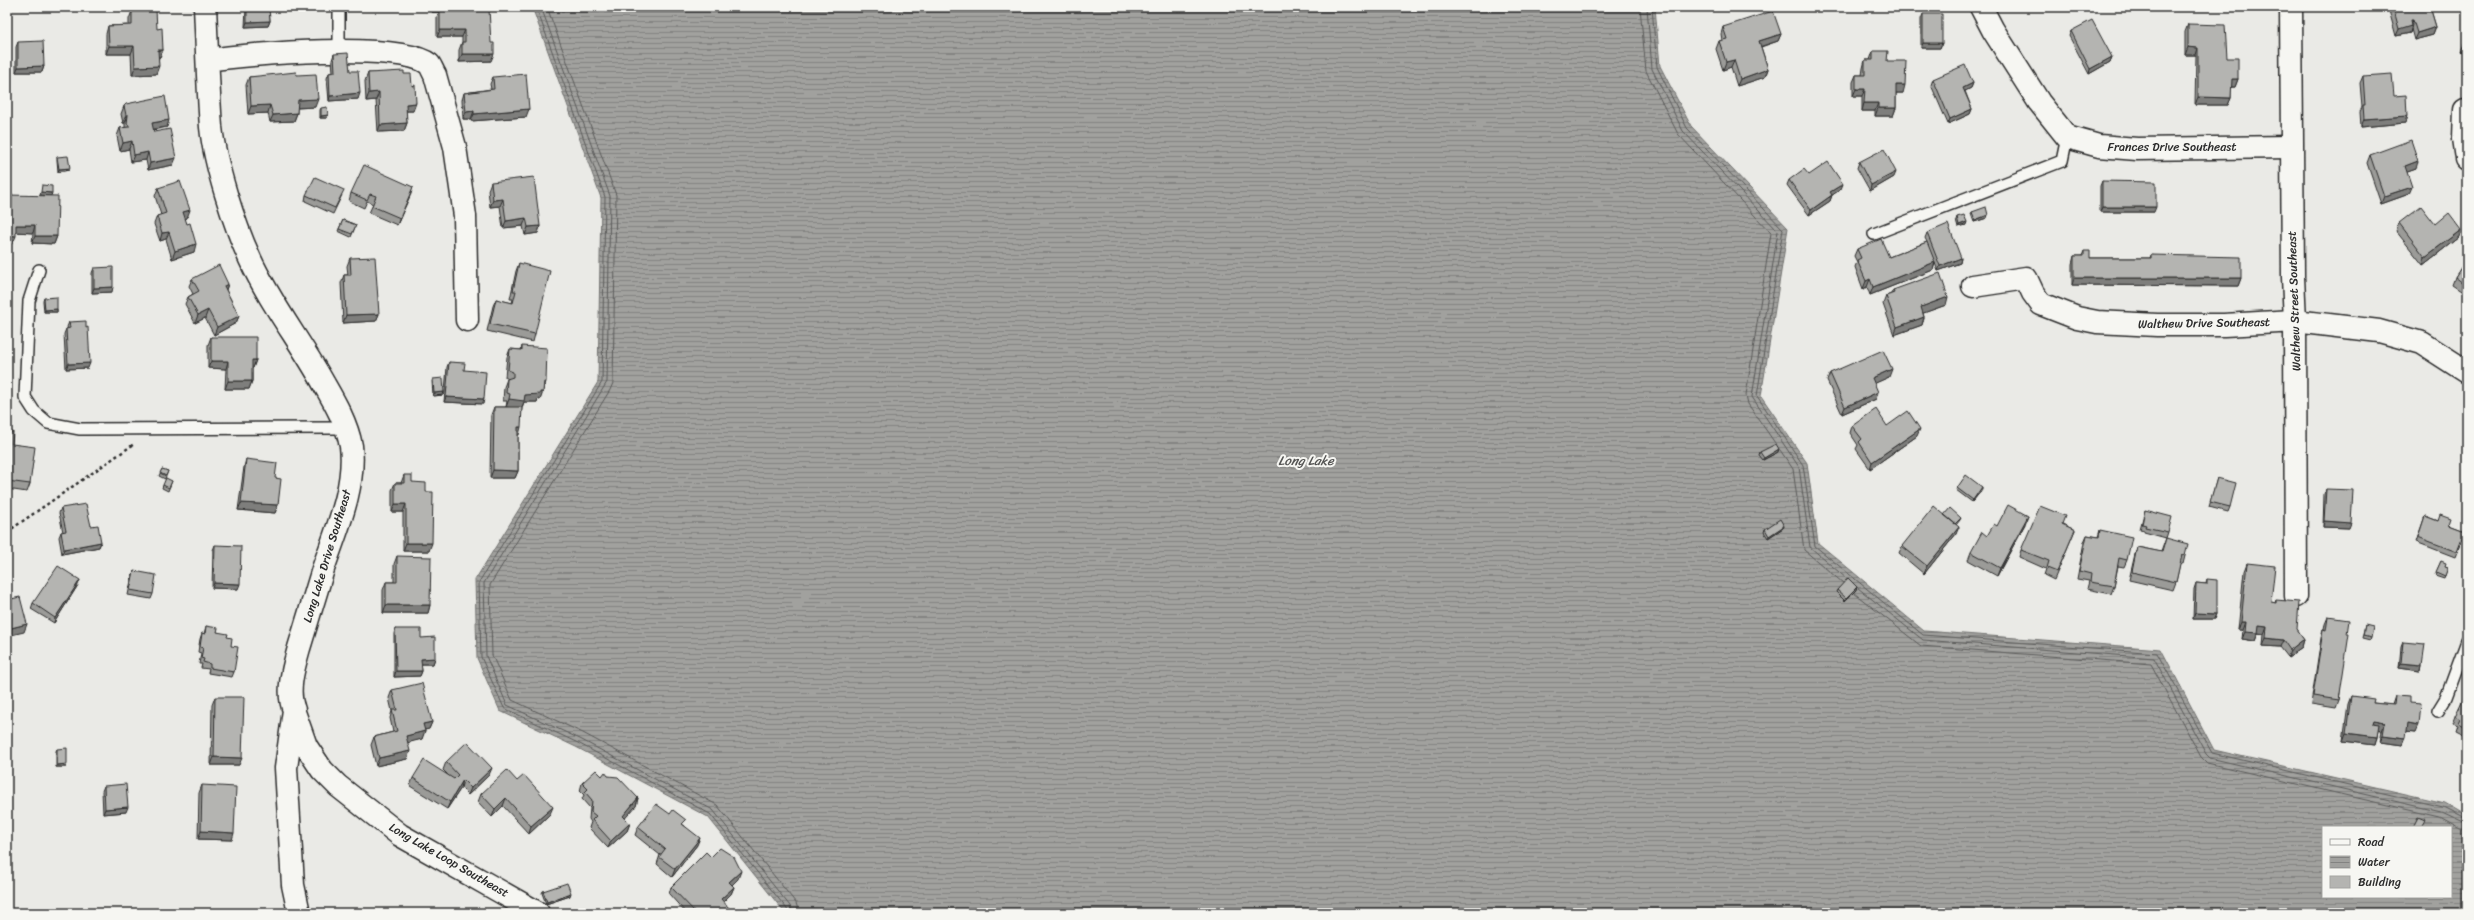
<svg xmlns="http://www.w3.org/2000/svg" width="2474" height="920" font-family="Sriracha,sans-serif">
<defs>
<pattern id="water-rules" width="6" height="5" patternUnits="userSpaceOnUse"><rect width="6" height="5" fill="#a1a19e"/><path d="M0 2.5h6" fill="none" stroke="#838381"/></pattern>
</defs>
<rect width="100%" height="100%" fill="#eaeae6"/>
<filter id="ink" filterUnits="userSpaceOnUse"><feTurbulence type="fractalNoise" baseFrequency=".025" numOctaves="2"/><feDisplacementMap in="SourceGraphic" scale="8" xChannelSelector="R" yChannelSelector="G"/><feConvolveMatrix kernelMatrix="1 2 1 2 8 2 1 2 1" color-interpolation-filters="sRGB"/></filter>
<g filter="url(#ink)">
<path fill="url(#water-rules)" stroke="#727270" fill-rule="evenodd" d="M 532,7 L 1655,7 L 1660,66 L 1691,126 L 1788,228 L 1761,396 L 1807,463 L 1818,543 L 1924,631 L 2161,649 L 2214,750 L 2445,803 L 2467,816 L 2467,913 L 785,913 L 708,817 L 576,747 L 500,711 L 477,658 L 475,580 L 598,382 L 601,198 ZM 2323,827 L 2451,827 L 2451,897 L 2323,897 Z"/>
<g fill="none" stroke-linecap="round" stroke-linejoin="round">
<path stroke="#5a5a59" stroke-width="1" d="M 536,7 L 605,197 L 602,382 L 479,582 L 481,657 L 504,708 L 578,743 L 710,814 L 787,909 L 788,913
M 541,7 L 610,196 L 607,382 L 484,583 L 486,656 L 507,705 L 580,739 L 713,810 L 790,906 L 793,913
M 547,7 L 616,195 L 613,383 L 610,390 L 490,585 L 492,655 L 512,700 L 583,733 L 717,805 L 796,903 L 799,913
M 1640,7 L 1646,71 L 1678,134 L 1771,233 L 1746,395 L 1748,404 L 1775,443
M 1647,7 L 1652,69 L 1683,131 L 1778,231 L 1752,397 L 1799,467 L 1810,547 L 1847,579
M 1652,7 L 1657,67 L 1687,128 L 1783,229 L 1757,396 L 1803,465 L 1815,546 L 1923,635 L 2157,653 L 2212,753 L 2443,807 L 2467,819
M 1780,450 L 1793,469 L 1804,550 L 1843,583
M 1858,588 L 1923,640 L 2154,658 L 2206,754 L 2210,758 L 2441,812 L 2467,824
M 1854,593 L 1921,646 L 2151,664 L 2201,757 L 2207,763 L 2439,817 L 2459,828 L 2467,830"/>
<g stroke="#2b2b2b" stroke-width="14">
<path id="lane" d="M 339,7 L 339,52
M 1874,234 L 2062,161 L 2067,137
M 39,270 L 29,301 L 25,397 L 34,411 L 48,423 L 80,429 L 345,428
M 2438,711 L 2446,698 L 2467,641"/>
</g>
<g stroke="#2b2b2b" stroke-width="25">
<path id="street" d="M 205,7 C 207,47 208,87 211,127 C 215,165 234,224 250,259 C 270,303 301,342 324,384 C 335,403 347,424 351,446 C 356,487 336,531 323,569 C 315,595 307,621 299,648 C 294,666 286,691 294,710 L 286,768 L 293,885 L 299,913
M 1981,7 L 1993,30 L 2039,102 L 2067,137 L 2099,146 L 2137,149 L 2291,147
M 208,60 C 248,54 400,41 429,64 C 431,66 433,72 435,75 L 455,147 L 465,216 L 467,320
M 2465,110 L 2464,138 L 2467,159
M 1973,286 L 2026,278 L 2033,293 L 2041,304 L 2077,318 L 2097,322 L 2157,325 L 2224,325 L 2295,321 L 2379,331 L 2422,343 L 2467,372
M 2295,321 L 2296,596
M 295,715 L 306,746 L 322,770 L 338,786 L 400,835 L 538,913"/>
</g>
<g stroke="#2b2b2b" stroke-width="25">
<path id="secondary" d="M 2291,7 L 2293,277 L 2295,321"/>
</g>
<path stroke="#2b2b2b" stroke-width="2.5" stroke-dasharray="3 3" stroke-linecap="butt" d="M 7,532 L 134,444"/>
<use href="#lane" stroke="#f6f6f2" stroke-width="11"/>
<use href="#street" stroke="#f6f6f2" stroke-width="22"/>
<use href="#secondary" stroke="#f6f6f2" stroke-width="22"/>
</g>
<path fill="#9b9b98" stroke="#2b2b2b" d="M 246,7 L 269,7 L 270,21 L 268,26 L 245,27 Z
M 432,7 L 453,7 L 452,9 L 491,61 L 459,62 L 459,50 L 462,42 L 462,37 L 437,37 L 437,17 L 439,12 L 432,12 Z
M 2388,7 L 2430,7 L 2436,27 L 2433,35 L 2414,40 L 2411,29 L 2410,33 L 2396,36 Z
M 132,11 L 157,29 L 163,50 L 160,57 L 159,57 L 156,74 L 132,75 L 131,54 L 106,54 L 106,34 L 108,26 L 129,25 L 129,19 Z
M 1923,14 L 1942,43 L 1940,48 L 1921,48 L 1921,19 Z
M 2188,24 L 2227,58 L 2238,79 L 2235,87 L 2231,87 L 2231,98 L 2228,105 L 2195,105 L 2196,55 L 2185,55 L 2185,32 Z
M 1723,27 L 1781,34 L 1778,41 L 1761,47 L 1768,69 L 1765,77 L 1737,86 L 1731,67 L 1723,70 L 1716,49 L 1719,41 L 1722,40 L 1721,34 Z
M 2071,31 L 2112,57 L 2110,62 L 2089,74 L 2069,36 Z
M 2467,37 L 2467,54 L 2461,51 Z
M 18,42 L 44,66 L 42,72 L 16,72 L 16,47 Z
M 1873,51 L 1887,61 L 1903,93 L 1896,93 L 1896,108 L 1893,116 L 1875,116 L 1875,111 L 1862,111 L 1862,96 L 1853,96 L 1853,82 L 1856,75 L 1862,75 L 1863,68 L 1865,60 L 1870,60 Z
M 334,54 L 350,71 L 358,99 L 329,101 L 327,78 L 329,73 L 333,72 L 332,60 Z
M 368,73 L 404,74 L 413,111 L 406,111 L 407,123 L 404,131 L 378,132 L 376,100 L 366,101 L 365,81 Z
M 297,75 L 315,107 L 297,108 L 297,113 L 294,121 L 270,122 L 268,113 L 248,114 L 246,85 L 249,77 Z
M 2363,76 L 2394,96 L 2405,123 L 2361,127 L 2360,112 L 2362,107 L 2360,83 Z
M 493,77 L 526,117 L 471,121 L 471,119 L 463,119 L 462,100 L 464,93 L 491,89 L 490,84 Z
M 1933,79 L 1973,83 L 1971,88 L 1965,91 L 1972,109 L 1970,114 L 1948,124 L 1931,85 Z
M 124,106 L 167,127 L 153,130 L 154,132 L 173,165 L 148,170 L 146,160 L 131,162 L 129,149 L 120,151 L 117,136 L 120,128 L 125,128 L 125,123 L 123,123 L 121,114 Z
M 321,108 L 328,115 L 327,118 L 320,118 L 320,110 Z
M 2370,155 L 2416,169 L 2407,172 L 2409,194 L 2381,204 L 2367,163 Z
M 57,157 L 69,170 L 58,172 L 57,160 Z
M 1859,162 L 1894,177 L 1870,191 L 1857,168 Z
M 1809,175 L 1841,189 L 1832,195 L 1830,201 L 1809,215 L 1787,185 L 1789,180 Z
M 2102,181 L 2154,212 L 2100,212 L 2100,186 Z
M 491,182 L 540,226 L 538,233 L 525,235 L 523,226 L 503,228 L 500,206 L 490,207 L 488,190 Z
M 413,187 L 397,225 L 369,213 L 373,204 L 367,201 L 364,208 L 349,201 L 351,193 Z
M 158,188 L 187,218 L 185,219 L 194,252 L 172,259 L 166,239 L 160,241 L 154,224 L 157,216 L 161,215 L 155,196 Z
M 7,195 L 57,236 L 54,244 L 32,243 L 33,233 L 16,232 L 13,243 Z
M 306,195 L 342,195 L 333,214 L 305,201 Z
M 1972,212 L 1987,218 L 1974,222 L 1971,214 Z
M 1957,217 L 1966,225 L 1958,227 L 1956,220 Z
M 343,220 L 356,225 L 351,237 L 338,231 Z
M 2399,223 L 2435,224 L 2459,237 L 2423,265 L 2396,231 Z
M 1927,233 L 1961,258 L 1960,263 L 1938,271 L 1935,263 L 1933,270 L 1870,295 L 1867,287 L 1863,289 L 1855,267 L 1857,262 L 1854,256 L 1857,249 L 1889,257 L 1927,242 L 1925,238 Z
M 2084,251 L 2090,258 L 2150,258 L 2151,255 L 2241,278 L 2238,286 L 2072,285 L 2072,264 L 2074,256 L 2082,256 Z
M 350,258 L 379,314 L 376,321 L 343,323 L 341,283 L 344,275 L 348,275 L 347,266 Z
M 2467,258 L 2467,295 L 2452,285 L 2455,277 Z
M 519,263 L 535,334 L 533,342 L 487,331 L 493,306 L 496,299 L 512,303 L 513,299 L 510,299 L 516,271 Z
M 94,268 L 112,292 L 92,293 L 92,273 Z
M 192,279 L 228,284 L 226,290 L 239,316 L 236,323 L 214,335 L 205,318 L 195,323 L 185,304 L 188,297 L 193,294 L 189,286 Z
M 1893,290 L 1946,305 L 1923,313 L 1924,317 L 1922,325 L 1894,335 L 1883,304 L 1886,296 L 1891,294 Z
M 44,298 L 57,309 L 57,312 L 44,312 L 43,301 Z
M 69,322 L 88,368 L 66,369 L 64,334 L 66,329 L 68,329 L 67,327 Z
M 211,337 L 256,360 L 253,368 L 252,368 L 252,381 L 249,389 L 225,389 L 226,369 L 208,368 L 208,345 Z
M 522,346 L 543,390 L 540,400 L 538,399 L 537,402 L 524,402 L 522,408 L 518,435 L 518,471 L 515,478 L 490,478 L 491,415 L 494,407 L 506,407 L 507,401 L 503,401 L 504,387 L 507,379 L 508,379 L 505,377 L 507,357 L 510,349 L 521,350 Z
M 449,362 L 464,370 L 483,404 L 444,402 L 447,367 Z
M 1830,373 L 1889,377 L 1875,383 L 1876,399 L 1842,414 L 1827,381 Z
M 433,379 L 444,392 L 443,395 L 433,396 L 432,381 Z
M 1852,426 L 1887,426 L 1917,436 L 1870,469 L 1856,449 L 1858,445 L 1850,433 Z
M 7,432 L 12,444 L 30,484 L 27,492 L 7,489 Z
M 1760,452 L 1778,452 L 1763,460 L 1759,455 Z
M 246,459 L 275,478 L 278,505 L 275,513 L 238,510 L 244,467 Z
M 162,469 L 168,471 L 165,479 L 159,476 Z
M 404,475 L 412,482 L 426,492 L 429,551 L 403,551 L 403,512 L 392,512 L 392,490 L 395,483 L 401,483 Z
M 2217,478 L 2230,507 L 2228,512 L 2209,507 Z
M 172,481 L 168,491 L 162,488 L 163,485 Z
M 1957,488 L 1982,490 L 1972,502 L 1956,490 Z
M 2326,489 L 2349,528 L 2323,527 L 2324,494 Z
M 61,508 L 91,526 L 101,542 L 99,547 L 62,554 L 59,537 L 61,532 L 63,532 L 59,513 Z
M 2145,510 L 2168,532 L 2166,538 L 2144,532 L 2144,530 L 2140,529 Z
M 1944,515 L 1961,518 L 1960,520 L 1956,525 L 1956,534 L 1924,574 L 1899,553 L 1902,546 Z
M 2425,516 L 2465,531 L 2455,557 L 2416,542 Z
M 2025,524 L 1997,576 L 1968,560 L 1971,552 L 1997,526 Z
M 2062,524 L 2075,530 L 2054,580 L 2044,575 L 2046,569 L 2019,557 L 2021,550 Z
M 1784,526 L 1783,528 L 1768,538 L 1764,532 L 1765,529 Z
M 2100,530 L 2127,560 L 2124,567 L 2118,566 L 2114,586 L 2111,594 L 2087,589 L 2089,581 L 2077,579 L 2084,542 L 2087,535 L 2098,537 Z
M 2166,538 L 2185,556 L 2183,564 L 2180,563 L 2176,582 L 2173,590 L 2129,580 L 2135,554 L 2137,547 L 2161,552 Z
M 215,545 L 238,589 L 212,588 L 213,550 Z
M 397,556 L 430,605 L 428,613 L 383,613 L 383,590 L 386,582 L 394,582 L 394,564 Z
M 2441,561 L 2445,566 L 2448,567 L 2444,578 L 2435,575 Z
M 2247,563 L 2271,602 L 2275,603 L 2276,600 L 2304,639 L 2302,647 L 2288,657 L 2280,647 L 2263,646 L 2264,634 L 2258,633 L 2255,641 L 2242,639 L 2243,630 L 2238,630 L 2244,571 Z
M 134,571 L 153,594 L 151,599 L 128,595 L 132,576 Z
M 2207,579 L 2217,614 L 2215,619 L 2193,619 L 2194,589 L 2196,583 L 2206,584 Z
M 78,585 L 54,623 L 31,609 L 33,603 Z
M 1837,590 L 1856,590 L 1845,601 L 1836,592 Z
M 2328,617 L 2347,634 L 2339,700 L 2336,708 L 2311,704 L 2321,638 L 2323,630 L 2324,630 L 2325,624 Z
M 2365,625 L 2371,637 L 2370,640 L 2362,638 Z
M 206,626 L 227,637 L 231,646 L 234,672 L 232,677 L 208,673 L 209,669 L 201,668 L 202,664 L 199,664 L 201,653 L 198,652 L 200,639 L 202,633 L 204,634 Z
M 395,629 L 421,638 L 435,658 L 433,664 L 421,664 L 422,671 L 420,676 L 394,677 L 394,634 Z
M 2403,642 L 2422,665 L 2421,671 L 2399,668 L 2401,647 Z
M 392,690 L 432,722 L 429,729 L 424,730 L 422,739 L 407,742 L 407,759 L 376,766 L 371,745 L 374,737 L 393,732 L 390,718 L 392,711 L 389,698 Z
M 2351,696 L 2373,703 L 2392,705 L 2395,696 L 2410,703 L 2416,732 L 2407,731 L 2403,745 L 2380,742 L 2382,731 L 2378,730 L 2377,737 L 2375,745 L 2343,741 L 2348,704 Z
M 215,697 L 239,765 L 211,765 L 212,705 Z
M 2467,698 L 2467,738 L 2455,732 L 2457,726 L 2452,724 L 2455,716 Z
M 57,749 L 66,767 L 56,767 L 56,751 Z
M 446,762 L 489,775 L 468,795 L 461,788 L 447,809 L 410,786 L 413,778 L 451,778 L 443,770 Z
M 602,776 L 608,776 L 638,798 L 636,806 L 625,818 L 630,823 L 627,831 L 608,848 L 589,828 L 591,822 L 589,819 L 590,808 L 582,799 L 584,795 L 580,791 L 582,783 Z
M 517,781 L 550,814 L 529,834 L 503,806 L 492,817 L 478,802 L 481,794 Z
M 202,785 L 232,840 L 198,839 L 199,793 Z
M 104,786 L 126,812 L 103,814 L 102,791 Z
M 684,825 L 697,845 L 672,877 L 657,864 L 660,855 L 635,835 L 638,827 Z
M 711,857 L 738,879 L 732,885 L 734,887 L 731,894 L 723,902 L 727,913 L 686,913 L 669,894 L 671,887 Z
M 543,891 L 570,896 L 546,904 L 542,893 Z"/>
<path fill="#7e7e7c" stroke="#2b2b2b" d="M 434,7 L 453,7 L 451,12 L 440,9 L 439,12 L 432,12 Z
M 2411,20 L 2413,20 L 2411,25 L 2412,25 L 2410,33 L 2396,36 L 2399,29 Z
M 270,21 L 268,26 L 245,27 L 247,22 Z
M 2436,27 L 2433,35 L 2414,40 L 2417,33 Z
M 440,30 L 465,30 L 462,37 L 437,37 Z
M 1781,34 L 1778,41 L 1756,48 L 1759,41 Z
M 1923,43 L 1942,43 L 1940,48 L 1921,48 Z
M 109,46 L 134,46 L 131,54 L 106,54 Z
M 2188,47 L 2198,48 L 2196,55 L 2185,55 Z
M 158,50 L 163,50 L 160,57 L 156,57 Z
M 462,54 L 494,54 L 491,61 L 459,62 Z
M 2112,57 L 2110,62 L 2089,74 L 2090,69 Z
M 1734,60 L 1731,67 L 1723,70 L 1726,62 Z
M 44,66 L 42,72 L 16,72 L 18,67 Z
M 159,66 L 156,74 L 132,75 L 135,67 Z
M 1768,69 L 1765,77 L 1737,86 L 1740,79 Z
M 2232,79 L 2238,79 L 2235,87 L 2229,87 Z
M 1973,83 L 1971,88 L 1961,93 L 1963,88 Z
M 1896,85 L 1905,85 L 1903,93 L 1894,93 Z
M 1856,89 L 1865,89 L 1862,96 L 1853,96 Z
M 379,92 L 376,100 L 366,101 L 369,93 Z
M 360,93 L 358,99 L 329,101 L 330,96 Z
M 2198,97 L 2231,98 L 2228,105 L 2195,105 Z
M 318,99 L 315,107 L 295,108 L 298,100 Z
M 416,103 L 413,111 L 403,111 L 406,104 Z
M 1864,103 L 1878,103 L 1875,111 L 1862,111 Z
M 270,105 L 268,113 L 248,114 L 251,106 Z
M 1878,108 L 1896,108 L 1893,116 L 1875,116 Z
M 529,109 L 526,117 L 471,121 L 474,114 Z
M 1972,109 L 1970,114 L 1948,124 L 1950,119 Z
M 474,111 L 471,119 L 463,119 L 466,112 Z
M 297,113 L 294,121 L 270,122 L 273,115 Z
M 126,115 L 128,115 L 125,123 L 123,123 Z
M 328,115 L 327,118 L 320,118 L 321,116 Z
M 2407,116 L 2405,123 L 2361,127 L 2364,119 Z
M 169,120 L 167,127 L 149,130 L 152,123 Z
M 407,123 L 404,131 L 378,132 L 380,125 Z
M 132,141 L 129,149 L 120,151 L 123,143 Z
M 148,152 L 146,160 L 131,162 L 134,155 Z
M 176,158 L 173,165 L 148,170 L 150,163 Z
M 2418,161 L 2416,169 L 2402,174 L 2405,166 Z
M 70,168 L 69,170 L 58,172 L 59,169 Z
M 1896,172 L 1894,177 L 1870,191 L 1871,185 Z
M 1843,184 L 1841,189 L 1828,198 L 1830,192 Z
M 413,187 L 411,194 L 397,225 L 400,218 Z
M 2412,187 L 2409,194 L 2381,204 L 2384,196 Z
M 41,192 L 52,193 L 51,196 L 40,195 Z
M 1832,195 L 1830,201 L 1809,215 L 1811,210 Z
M 503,199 L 500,206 L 490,207 L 493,200 Z
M 2102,207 L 2156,207 L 2154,212 L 2100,212 Z
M 190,210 L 187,218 L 180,220 L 183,212 Z
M 1988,215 L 1987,218 L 1974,222 L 1975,220 Z
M 526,218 L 523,226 L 503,228 L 506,221 Z
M 1967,222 L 1966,225 L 1958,227 L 1959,225 Z
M 16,225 L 35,225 L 33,233 L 14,232 Z
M 540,226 L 538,233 L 525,235 L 528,227 Z
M 2461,230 L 2459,237 L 2423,265 L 2425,257 Z
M 169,232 L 166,239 L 160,241 L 162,233 Z
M 7,235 L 16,236 L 13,243 L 7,243 Z
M 35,236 L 57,236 L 54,244 L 32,243 Z
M 196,244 L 194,252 L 172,259 L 175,251 Z
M 1961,258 L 1960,263 L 1938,271 L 1940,266 Z
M 1935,262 L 1933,270 L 1870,295 L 1873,287 Z
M 2074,278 L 2241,278 L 2238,286 L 2072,285 Z
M 1870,279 L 1867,287 L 1863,289 L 1866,281 Z
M 228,284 L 225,292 L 224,286 Z
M 113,287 L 112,292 L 92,293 L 94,288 Z
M 1948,297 L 1946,305 L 1918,315 L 1921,307 Z
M 57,309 L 57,312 L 44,312 L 45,310 Z
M 208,310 L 205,318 L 195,323 L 198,315 Z
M 379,314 L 376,321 L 343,323 L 346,315 Z
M 239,316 L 236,323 L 214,335 L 217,327 Z
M 1924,317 L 1922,325 L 1894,335 L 1897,327 Z
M 252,360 L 256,360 L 253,368 L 249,368 Z
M 211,361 L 228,361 L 226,369 L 208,368 Z
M 90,363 L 88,368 L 66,369 L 68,364 Z
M 1892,369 L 1889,377 L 1869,386 L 1872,378 Z
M 228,381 L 252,381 L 249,389 L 225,389 Z
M 544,382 L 546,382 L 543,390 L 541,389 Z
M 444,392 L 443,395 L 433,396 L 434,393 Z
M 540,392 L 543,392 L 540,400 L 538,399 L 537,402 L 524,402 L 521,409 L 506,407 L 509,399 L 525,395 Z
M 1878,392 L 1876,399 L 1842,414 L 1845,407 Z
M 446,397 L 484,399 L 483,404 L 444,402 Z
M 518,427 L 521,427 L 519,435 L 515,435 Z
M 1920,429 L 1917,436 L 1870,469 L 1872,462 Z
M 1779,449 L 1778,452 L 1763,460 L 1764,458 Z
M 493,470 L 518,471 L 515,478 L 490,478 Z
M 1982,487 L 1982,490 L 1972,502 L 1973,500 Z
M 241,503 L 278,505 L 275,513 L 238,510 Z
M 395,504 L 406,504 L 403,512 L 392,512 Z
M 2028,516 L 2025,524 L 1997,576 L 2000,568 Z
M 2324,521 L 2351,523 L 2349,528 L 2323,527 Z
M 1784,526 L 1783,528 L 1768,538 L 1769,536 Z
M 1959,527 L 1956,534 L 1924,574 L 1927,566 Z
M 101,542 L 99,547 L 62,554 L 64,549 Z
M 406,543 L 432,543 L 429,551 L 403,551 Z
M 80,580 L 78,585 L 54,623 L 55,618 Z
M 214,583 L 240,584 L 238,589 L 212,588 Z
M 1857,587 L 1856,590 L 1845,601 L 1846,598 Z
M 386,605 L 430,605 L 428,613 L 383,613 Z
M 2195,613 L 2217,614 L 2215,619 L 2193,619 Z
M 2241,622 L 2246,622 L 2243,630 L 2238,630 Z
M 27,624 L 24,632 L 7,636 L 7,629 Z
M 2259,625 L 2267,626 L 2264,634 L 2258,633 L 2255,641 L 2242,639 L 2245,632 Z
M 2266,638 L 2283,640 L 2280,647 L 2263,646 Z
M 2304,639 L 2302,647 L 2288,657 L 2290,650 Z
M 435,658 L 433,664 L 419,664 L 421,659 Z
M 2401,663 L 2422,665 L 2421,671 L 2399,668 Z
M 396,671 L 422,671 L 420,676 L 394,677 Z
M 2373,721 L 2385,723 L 2382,731 L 2370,729 Z
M 432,722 L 429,729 L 420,731 L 423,724 Z
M 2408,723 L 2419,725 L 2416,732 L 2405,731 Z
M 425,731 L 422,739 L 403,744 L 406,736 Z
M 2346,733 L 2377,737 L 2375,745 L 2343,741 Z
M 2383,735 L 2406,738 L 2403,745 L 2380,742 Z
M 410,751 L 407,759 L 376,766 L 379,758 Z
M 214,757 L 242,758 L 239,765 L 211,765 Z
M 67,764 L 66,767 L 56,767 L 57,765 Z
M 492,768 L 489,775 L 468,795 L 471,788 Z
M 463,780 L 461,788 L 447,809 L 450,802 Z
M 506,798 L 503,806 L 492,817 L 495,809 Z
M 638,798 L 636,806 L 620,824 L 623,816 Z
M 128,807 L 126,812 L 103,814 L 105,809 Z
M 553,807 L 550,814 L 529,834 L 531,826 Z
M 630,823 L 627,831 L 608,848 L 611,841 Z
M 201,831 L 234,833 L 232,840 L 198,839 Z
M 700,838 L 697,845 L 672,877 L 675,869 Z
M 741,871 L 738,879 L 727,890 L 729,882 Z
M 734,887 L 731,894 L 718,907 L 721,899 Z
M 571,893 L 570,896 L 546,904 L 547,902 Z
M 729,908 L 727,913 L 724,913 Z"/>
<path fill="#b4b4b1" stroke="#2b2b2b" d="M 247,7 L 269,7 L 270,21 L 247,22 Z
M 2393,7 L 2430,7 L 2436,27 L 2417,33 L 2413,20 L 2411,20 L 2412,25 L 2399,29 Z
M 440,9 L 489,9 L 491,43 L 494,43 L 494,54 L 462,54 L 462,42 L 465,42 L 465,30 L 440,30 Z
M 156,10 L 157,29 L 162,28 L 163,50 L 158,50 L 159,66 L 135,67 L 134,46 L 109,46 L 108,26 L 132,25 L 132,11 Z
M 1773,11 L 1781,34 L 1759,41 L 1768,69 L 1740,79 L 1734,60 L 1726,62 L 1719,41 L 1727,39 L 1723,27 Z
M 1923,14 L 1942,14 L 1942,43 L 1923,43 Z
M 2092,20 L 2112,57 L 2090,69 L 2071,31 Z
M 2188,24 L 2225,25 L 2227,58 L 2238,58 L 2238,79 L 2232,79 L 2231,98 L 2198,97 L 2198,48 L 2188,47 Z
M 2467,37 L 2467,45 L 2464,44 Z
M 43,41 L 44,66 L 18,67 L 18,42 Z
M 1873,51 L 1888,51 L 1887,61 L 1906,61 L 1905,85 L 1896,85 L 1896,108 L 1878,108 L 1878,103 L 1864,103 L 1865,89 L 1856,89 L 1856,75 L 1865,75 L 1865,60 L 1873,60 Z
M 348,53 L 350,71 L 358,71 L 360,93 L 330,96 L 329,73 L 335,72 L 334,54 Z
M 1965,65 L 1973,83 L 1963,88 L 1972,109 L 1950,119 L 1933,79 Z
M 404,71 L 404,74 L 411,74 L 412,86 L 415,85 L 416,103 L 406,104 L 407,123 L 380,125 L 379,92 L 369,93 L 368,73 Z
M 296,72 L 297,75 L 316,74 L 318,99 L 298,100 L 297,113 L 273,115 L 270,105 L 251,106 L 249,77 Z
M 526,74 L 529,109 L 474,114 L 474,111 L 466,112 L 464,93 L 494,89 L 493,77 Z
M 2392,74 L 2394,96 L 2406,95 L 2407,116 L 2364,119 L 2363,105 L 2365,105 L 2363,76 Z
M 165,96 L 169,120 L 152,123 L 154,132 L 170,129 L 176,158 L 150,163 L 148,152 L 134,155 L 132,141 L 123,143 L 120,128 L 129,127 L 129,125 L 127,124 L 128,115 L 126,115 L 124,106 L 126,104 Z
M 327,107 L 328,115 L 321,116 L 321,108 Z
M 2411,140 L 2418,161 L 2405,166 L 2412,187 L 2384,196 L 2370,155 Z
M 1884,149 L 1896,172 L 1871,185 L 1859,162 Z
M 68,156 L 70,168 L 59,169 L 57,157 Z
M 1828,162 L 1843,184 L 1830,192 L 1832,195 L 1811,210 L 1789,180 L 1804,169 L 1809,175 Z
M 364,165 L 413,187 L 400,218 L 372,206 L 376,196 L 370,194 L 367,200 L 351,193 Z
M 315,177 L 344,190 L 335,208 L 306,195 Z
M 534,177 L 540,226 L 528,227 L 526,218 L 506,221 L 503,199 L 493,200 L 491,182 Z
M 180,181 L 190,210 L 183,212 L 187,224 L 190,223 L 196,244 L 175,251 L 169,232 L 162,233 L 157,216 L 166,213 L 158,188 Z
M 2102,181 L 2156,182 L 2156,207 L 2102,207 Z
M 42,185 L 52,186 L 52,193 L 41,192 Z
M 7,195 L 58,196 L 57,236 L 35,236 L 35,225 L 16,225 L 16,236 L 7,235 Z
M 2421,206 L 2435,224 L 2448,213 L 2461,230 L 2425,257 L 2399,223 Z
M 1986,207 L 1988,215 L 1975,220 L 1972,212 Z
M 1964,215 L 1967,222 L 1959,225 L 1957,217 Z
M 343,220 L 356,225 L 352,234 L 339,229 Z
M 1948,224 L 1961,258 L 1940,266 L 1927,233 Z
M 1881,239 L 1889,257 L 1927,242 L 1935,262 L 1873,287 L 1870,279 L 1866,281 L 1857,260 L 1861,258 L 1857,249 Z
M 2084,251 L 2090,251 L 2090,258 L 2151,258 L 2151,255 L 2241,257 L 2241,278 L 2074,278 L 2074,256 L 2084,256 Z
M 375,257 L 379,314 L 346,315 L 344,275 L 351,275 L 350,258 Z
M 2467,258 L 2467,286 L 2455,277 Z
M 519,263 L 550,271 L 535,334 L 490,324 L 496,299 L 513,303 L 516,291 L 513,291 Z
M 219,265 L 228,284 L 224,286 L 239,316 L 217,327 L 208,310 L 198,315 L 188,297 L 199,291 L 192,279 Z
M 113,267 L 113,287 L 94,288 L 94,268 Z
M 1940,273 L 1948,297 L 1921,307 L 1924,317 L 1897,327 L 1886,296 L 1894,293 L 1893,290 Z
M 57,297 L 57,309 L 45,310 L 44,298 Z
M 86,321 L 86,328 L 88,327 L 90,363 L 68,364 L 66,329 L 70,328 L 69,322 Z
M 211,337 L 256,337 L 256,360 L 252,360 L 252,381 L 228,381 L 228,361 L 211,361 Z
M 522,346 L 547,348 L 546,382 L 544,382 L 543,392 L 540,392 L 540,394 L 525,395 L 524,401 L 509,399 L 510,394 L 506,393 L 507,379 L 513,377 L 513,372 L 508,370 L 510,349 L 522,350 Z
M 1883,350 L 1892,369 L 1872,378 L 1878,392 L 1845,407 L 1830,373 Z
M 449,362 L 465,363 L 464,370 L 486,372 L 484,399 L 446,397 Z
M 443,378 L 444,392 L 434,393 L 433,379 Z
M 494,407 L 522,407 L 521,427 L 518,427 L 518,471 L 493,470 Z
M 1876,409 L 1887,426 L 1908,411 L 1920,429 L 1872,462 L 1859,442 L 1862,439 L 1852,426 Z
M 7,432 L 13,432 L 12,444 L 35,447 L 30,484 L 7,481 Z
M 1776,444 L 1779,449 L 1764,458 L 1760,452 Z
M 246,459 L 277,463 L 275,478 L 281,479 L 278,505 L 241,503 Z
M 162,469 L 168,471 L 166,476 L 160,473 Z
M 404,475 L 412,475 L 412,482 L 426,483 L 426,492 L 433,492 L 432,543 L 406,543 L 406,504 L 395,504 L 395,483 L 404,483 Z
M 1966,475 L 1982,487 L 1973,500 L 1957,488 Z
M 166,478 L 172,481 L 169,488 L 163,485 Z
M 2217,478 L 2236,483 L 2230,507 L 2210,502 Z
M 2326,489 L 2353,490 L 2351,523 L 2324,521 Z
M 86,504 L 91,526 L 98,525 L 101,542 L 64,549 L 61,532 L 66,531 L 61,508 Z
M 2008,505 L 2028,516 L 2000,568 L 1971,552 L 1982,532 L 1987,536 L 1994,524 L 1997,526 Z
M 1934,506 L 1959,527 L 1927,566 L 1902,546 Z
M 2040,506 L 2065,516 L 2062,524 L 2075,530 L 2057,572 L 2047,568 L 2049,561 L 2021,550 Z
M 1950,508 L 1961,518 L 1955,524 L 1944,515 Z
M 2145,510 L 2172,517 L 2168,532 L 2145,527 L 2146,525 L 2142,524 Z
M 2440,515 L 2451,519 L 2449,525 L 2465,531 L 2457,552 L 2418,537 L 2425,516 L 2438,521 Z
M 1780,519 L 1784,526 L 1769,536 L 1765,529 Z
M 2100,530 L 2132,537 L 2127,560 L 2119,558 L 2114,586 L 2090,582 L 2091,574 L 2079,571 L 2087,535 L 2099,537 Z
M 2166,538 L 2188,544 L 2185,556 L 2182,555 L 2176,582 L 2132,572 L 2137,547 L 2162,552 Z
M 215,545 L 241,546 L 240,584 L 214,583 Z
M 397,556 L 431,557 L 430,605 L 386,605 L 386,582 L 397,582 Z
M 2441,561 L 2446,563 L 2445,566 L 2448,567 L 2445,576 L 2436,572 Z
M 2247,563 L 2275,566 L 2271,602 L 2276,603 L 2276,600 L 2299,602 L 2297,629 L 2304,639 L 2290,650 L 2283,640 L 2266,638 L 2267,626 L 2259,625 L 2258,633 L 2245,632 L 2246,622 L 2241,622 Z
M 58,566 L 80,580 L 55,618 L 33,603 Z
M 134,571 L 156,575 L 153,594 L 130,590 Z
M 1848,578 L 1857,587 L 1846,598 L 1837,590 Z
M 2207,579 L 2217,580 L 2217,614 L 2195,613 L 2196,583 L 2207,584 Z
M 20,597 L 27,624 L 7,629 L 7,600 Z
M 2328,617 L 2349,620 L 2347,634 L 2349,634 L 2339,700 L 2313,696 L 2323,630 L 2326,631 Z
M 2365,625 L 2373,627 L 2371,637 L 2363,635 Z
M 206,626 L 218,628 L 217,632 L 228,634 L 227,637 L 232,638 L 231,646 L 238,647 L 234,672 L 210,668 L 210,664 L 203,662 L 204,659 L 201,658 L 203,648 L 200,647 L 202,633 L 205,634 Z
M 395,629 L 421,629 L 421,638 L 435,637 L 435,658 L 421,659 L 422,671 L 396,671 Z
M 2403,642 L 2425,644 L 2422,665 L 2401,663 Z
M 422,683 L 432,722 L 423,724 L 425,731 L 406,736 L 410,751 L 379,758 L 374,737 L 397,731 L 392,710 L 397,710 L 392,690 Z
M 2351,696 L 2374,699 L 2373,703 L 2394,705 L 2395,696 L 2410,697 L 2410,703 L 2421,704 L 2419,725 L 2408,723 L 2406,738 L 2383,735 L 2385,723 L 2373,721 L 2372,724 L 2379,725 L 2377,737 L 2346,733 Z
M 215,697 L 244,697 L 242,758 L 214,757 Z
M 2464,697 L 2467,698 L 2467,729 L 2458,724 L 2460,719 L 2455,716 Z
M 467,742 L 492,768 L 471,788 L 463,780 L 450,802 L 413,778 L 424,760 L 454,779 L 458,775 L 446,762 Z
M 67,748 L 67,764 L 57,765 L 57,749 Z
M 507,770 L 517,781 L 524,775 L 553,807 L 531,826 L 506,798 L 495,809 L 481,794 Z
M 596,770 L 602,776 L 605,772 L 608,776 L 618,777 L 638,798 L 623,816 L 630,823 L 611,841 L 592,820 L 596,816 L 591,812 L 592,800 L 585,792 L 588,789 L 582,783 Z
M 126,784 L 128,807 L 105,809 L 104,786 Z
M 202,785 L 236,787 L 234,833 L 201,831 Z
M 656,804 L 670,814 L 673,810 L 686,820 L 682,824 L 700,838 L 675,869 L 659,857 L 665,849 L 638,827 Z
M 2418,817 L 2425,820 L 2421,827 L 2413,827 Z
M 720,848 L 734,857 L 741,871 L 729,882 L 734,887 L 721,899 L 729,908 L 724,913 L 712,913 L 711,912 L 710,913 L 696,913 L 671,887 L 706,852 L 711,857 Z
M 567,883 L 571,893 L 547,902 L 543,891 Z"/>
</g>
<g text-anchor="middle" stroke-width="4" stroke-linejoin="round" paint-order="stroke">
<g font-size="12" fill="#2b2b2b" stroke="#f6f6f2">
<text x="2172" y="151">Frances Drive Southeast</text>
<text transform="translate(2294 301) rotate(-92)" y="4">Walthew Street Southeast</text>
<text transform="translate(2204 323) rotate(-1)" y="4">Walthew Drive Southeast</text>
<text transform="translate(327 556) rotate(-73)" y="4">Long Lake Drive Southeast</text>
<text transform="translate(449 860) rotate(30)" y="4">Long Lake Loop Southeast</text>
</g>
<g font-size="13" font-style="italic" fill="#545453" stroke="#f6f6f2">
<text x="1306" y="465">Long Lake</text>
</g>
</g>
<rect width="2474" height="920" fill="none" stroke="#f6f6f2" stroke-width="24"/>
<rect x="12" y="12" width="2450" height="896" fill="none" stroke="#2b2b2b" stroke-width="1.5" filter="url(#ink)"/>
<rect x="2322" y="826" width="130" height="72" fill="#f6f6f2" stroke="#a5a5a2"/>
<rect x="2330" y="839" width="20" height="6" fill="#f6f6f2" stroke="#a5a5a2"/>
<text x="2358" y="846" font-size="12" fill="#2b2b2b">Road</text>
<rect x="2330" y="856" width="20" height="12" fill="url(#water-rules)" stroke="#a5a5a2"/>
<text x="2358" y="866" font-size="12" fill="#2b2b2b">Water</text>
<rect x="2330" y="876" width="20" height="12" fill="#b4b4b1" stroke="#a5a5a2"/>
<text x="2358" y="886" font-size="12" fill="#2b2b2b">Building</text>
</svg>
